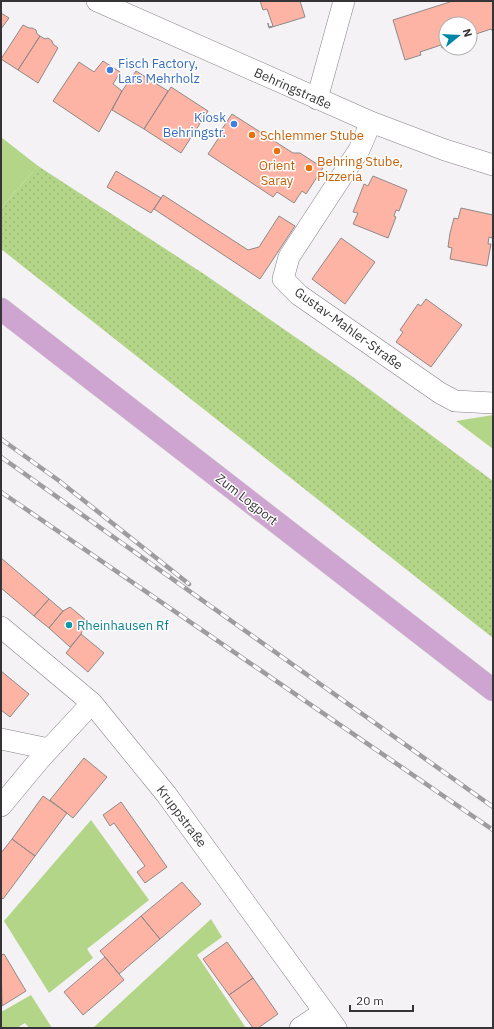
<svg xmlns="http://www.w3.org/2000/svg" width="494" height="1029" font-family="'IBM Plex Sans',sans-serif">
<defs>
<pattern id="park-dots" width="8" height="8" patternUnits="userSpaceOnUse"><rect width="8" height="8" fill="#b2d587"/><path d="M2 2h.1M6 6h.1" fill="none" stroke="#9ab775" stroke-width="1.8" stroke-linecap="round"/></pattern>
</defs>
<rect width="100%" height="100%" fill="#f5f2f6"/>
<path fill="#b2d587" d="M 1,137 L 38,166 L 1,208 Z
M 493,415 L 493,449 L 456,421 Z
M 91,820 L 149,900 L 87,949 L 93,958 L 49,993 L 4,921 Z
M 211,919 L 222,937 L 197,955 L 246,1028 L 93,1028 Z
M 31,995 L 52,1028 L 29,1028 L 25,1023 L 17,1028 L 1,1028 L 1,1010 L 3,1011 Z"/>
<path fill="url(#park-dots)" d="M 38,166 L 204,274 L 353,377 L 493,481 L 493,638 L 1,249 L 1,208 Z"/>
<path fill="#feb4a5" stroke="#8e8988" d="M 260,1 L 300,1 L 305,17 L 269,28 L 268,24 L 268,23 L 269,27 L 273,26 L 267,9 L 263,10 Z
M 453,1 L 493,1 L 493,32 L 491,29 L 470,36 L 470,24 L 446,24 L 446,47 L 442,48 L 441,45 L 420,52 L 421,55 L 405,60 L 393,20 Z
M 1,13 L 9,18 L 1,29 Z
M 23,25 L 29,28 L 32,28 L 36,30 L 37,34 L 40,36 L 18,70 L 1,59 Z
M 40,36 L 45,39 L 48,38 L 52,41 L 53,44 L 58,48 L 38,83 L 18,70 Z
M 103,61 L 120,72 L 113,84 L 122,91 L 99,132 L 53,101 L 79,62 L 94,72 Z
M 136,71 L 168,91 L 144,129 L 112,110 L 122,91 Z
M 171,87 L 208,111 L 181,153 L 144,129 Z
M 232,114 L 293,153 L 300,153 L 323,168 L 306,194 L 302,191 L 294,203 L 277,192 L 273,197 L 208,154 L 222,133 L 220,132 Z
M 116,171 L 161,198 L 151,213 L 107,187 Z
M 373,176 L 407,190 L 399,211 L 396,210 L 394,216 L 396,217 L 388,238 L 353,224 L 358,213 L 353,212 L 359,197 L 364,184 L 368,186 Z
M 163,195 L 248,250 L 259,247 L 279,216 L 295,226 L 260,279 L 154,209 Z
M 461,208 L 493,215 L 493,234 L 492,238 L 489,237 L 488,244 L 491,244 L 487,266 L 450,259 L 452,248 L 448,247 L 450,233 L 454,218 L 458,219 Z
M 341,238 L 375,262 L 345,304 L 312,279 Z
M 426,299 L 462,325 L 431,367 L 396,342 L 403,332 L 400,330 L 418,304 L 421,306 Z
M 1,558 L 49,599 L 34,616 L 1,588 Z
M 49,599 L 63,611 L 49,628 L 34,616 Z
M 70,607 L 87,621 L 81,634 L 70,647 L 49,628 L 63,611 Z
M 81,634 L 104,653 L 88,672 L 66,653 Z
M 1,671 L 29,694 L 10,717 L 1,710 Z
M 84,758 L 107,777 L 73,818 L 50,800 Z
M 43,796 L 67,813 L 35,856 L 12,839 Z
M 121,802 L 167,867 L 145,883 L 137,872 L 145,866 L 114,823 L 110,826 L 103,815 Z
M 12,839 L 35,856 L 3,899 L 1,897 L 1,853 Z
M 182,882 L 201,904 L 160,939 L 141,916 Z
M 141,916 L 160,939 L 119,974 L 100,951 Z
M 227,942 L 253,978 L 229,995 L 203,959 Z
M 4,954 L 26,991 L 2,1006 L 1,955 Z
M 105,957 L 124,980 L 83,1015 L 64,992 Z
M 253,978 L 278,1014 L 258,1028 L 253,1028 L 229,995 Z"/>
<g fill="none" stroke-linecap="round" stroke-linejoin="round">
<g stroke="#858286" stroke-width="22">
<path id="minor" d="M 97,1 L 371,122 L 445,150 L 493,165
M 317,99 L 344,1
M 371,122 L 359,150 L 289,257 L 283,279 L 299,295 L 440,393 L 455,401 L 493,403
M 1,627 L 92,703 L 166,794 L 336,1028
M 1,739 L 49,749
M 1,806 L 40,759 L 92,703
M 300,1028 L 324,1012"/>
</g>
<g stroke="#cfcecf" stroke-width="23">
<path id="major" d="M 1,309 L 493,690"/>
</g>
<use href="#minor" stroke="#fff" stroke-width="21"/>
<use href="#major" stroke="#cea5d0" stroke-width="22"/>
<g stroke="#9f9c9f" stroke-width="4.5">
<path id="rail" d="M 1,439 L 58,480 L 189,584
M 1,457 L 493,807
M 1,492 L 493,830"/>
</g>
<use href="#rail" stroke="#fff" stroke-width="3" stroke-dasharray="9" stroke-linecap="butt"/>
</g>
<g fill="#3f7fe0" stroke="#fff" stroke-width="1.5">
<circle cx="110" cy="70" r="4"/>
<circle cx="234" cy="124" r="4"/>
</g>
<g fill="#e8710a" stroke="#fff" stroke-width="1.5">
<circle cx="252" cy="135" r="4"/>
<circle cx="277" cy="151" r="4"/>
<circle cx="309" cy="168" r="4"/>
</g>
<circle fill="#0f9aa8" stroke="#fff" stroke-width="1.5" cx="69" cy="625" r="4"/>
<g text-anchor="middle" stroke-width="3" stroke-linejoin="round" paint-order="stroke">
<g font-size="13" fill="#366cbe" stroke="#fff" text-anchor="start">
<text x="118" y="68">Fisch Factory,<tspan x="118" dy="15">Lars Mehrholz</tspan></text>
<text x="226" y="122" text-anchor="end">Kiosk<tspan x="226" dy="15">Behringstr.</tspan></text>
</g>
<g font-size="13" fill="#363436" stroke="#fff">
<text transform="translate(293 88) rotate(24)" y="5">Behringstraße</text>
<text transform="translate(349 328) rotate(36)" y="5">Gustav-Mahler-Straße</text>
<text transform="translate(247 499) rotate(38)" y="5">Zum Logport</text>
<text transform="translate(182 816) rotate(53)" y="5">Kruppstraße</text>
</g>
<g font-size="13" fill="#c56008" stroke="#fff" text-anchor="start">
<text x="260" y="140">Schlemmer Stube</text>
<text x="317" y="166">Behring Stube,<tspan x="317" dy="15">Pizzeria</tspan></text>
<text x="277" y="170" text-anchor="middle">Orient<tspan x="277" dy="15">Saray</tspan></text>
</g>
<g font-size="13" fill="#0d838f" stroke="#fff" text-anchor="start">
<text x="77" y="630">Rheinhausen Rf</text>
</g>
</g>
<rect width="494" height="1029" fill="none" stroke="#363436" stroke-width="4"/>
<g transform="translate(458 36) rotate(72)"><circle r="19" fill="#ffffff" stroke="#afaeaf"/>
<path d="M0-3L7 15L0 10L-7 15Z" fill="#0087a8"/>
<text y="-6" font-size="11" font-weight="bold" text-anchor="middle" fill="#363436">N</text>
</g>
<path d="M350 1005v6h63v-6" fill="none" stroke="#363436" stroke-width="2"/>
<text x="356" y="1005" font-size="12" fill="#363436" stroke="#ffffff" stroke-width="3" paint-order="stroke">20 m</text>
</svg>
